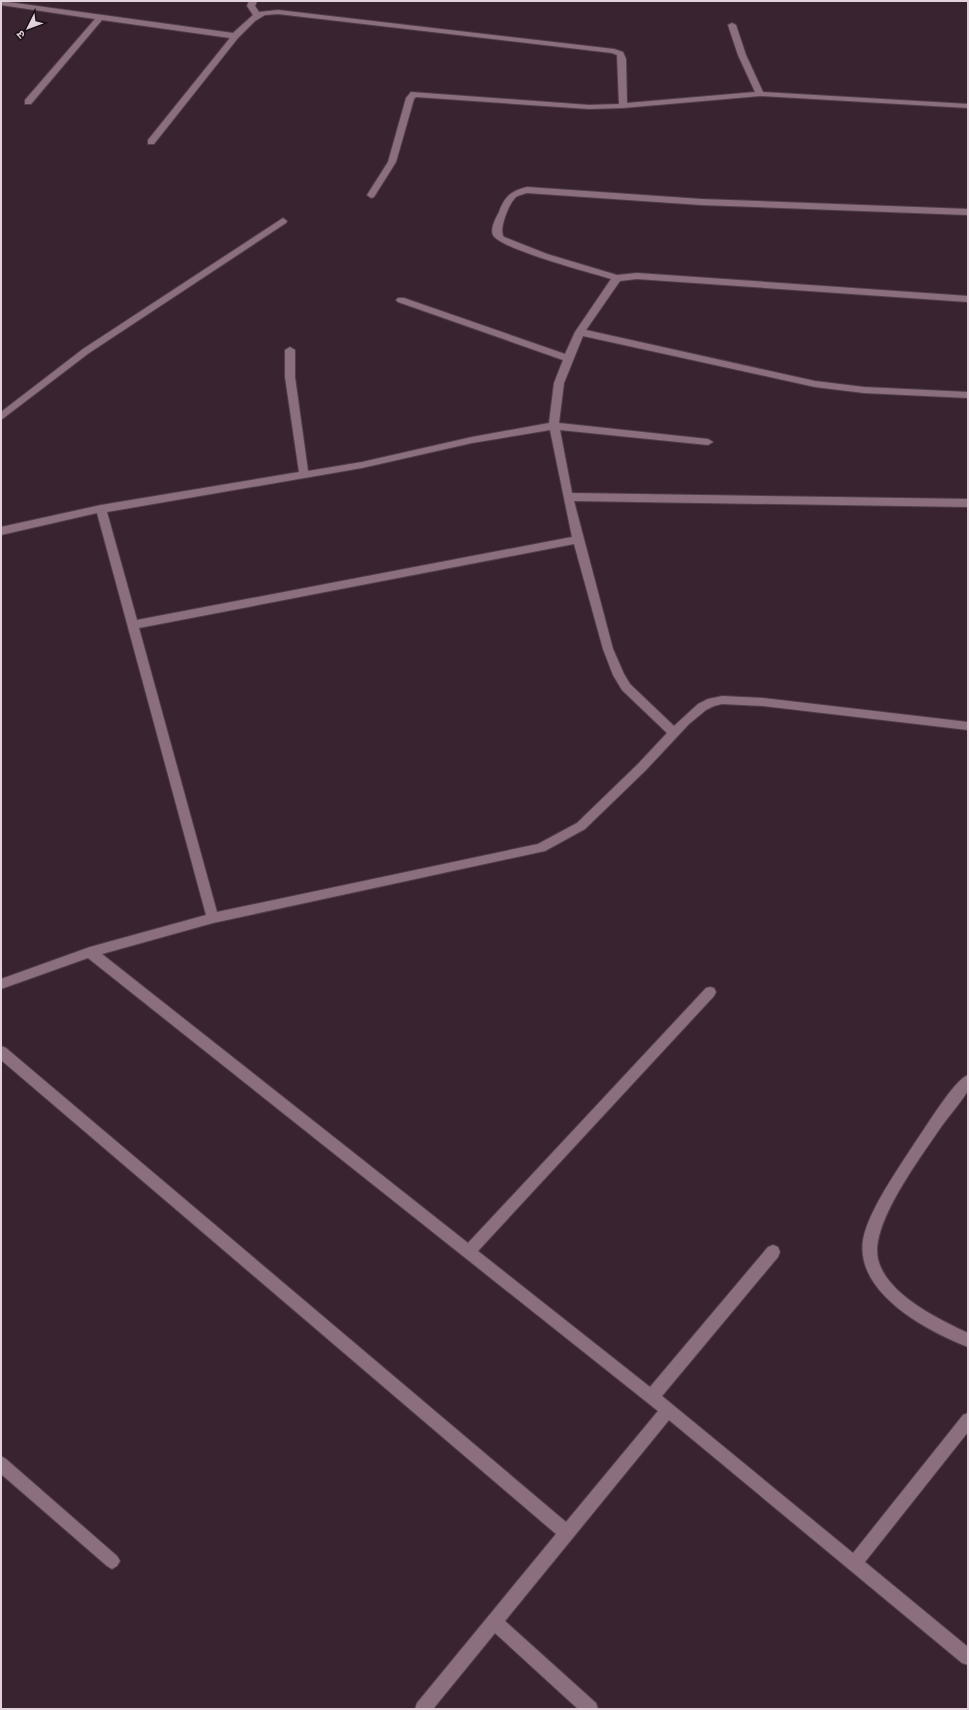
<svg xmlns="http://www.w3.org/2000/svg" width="969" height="1710" font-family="Commissioner,'Noto Sans Devanagari',sans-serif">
<rect width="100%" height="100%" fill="#3a2331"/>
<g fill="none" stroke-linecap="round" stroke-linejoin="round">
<g stroke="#523f4b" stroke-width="2">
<path id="lane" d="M 968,1075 C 968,1079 969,1086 968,1090 C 966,1096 946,1120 941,1127 C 921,1157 870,1224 878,1259 C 886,1294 938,1319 968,1333 L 968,1347 C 927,1331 855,1293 863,1240 C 868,1211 900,1166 916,1141 C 926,1127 954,1080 968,1075 Z"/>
</g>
<g stroke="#523f4b" stroke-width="2">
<path id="street" d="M 1,1 L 233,33 L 253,15 L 247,6 L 249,1 L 257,1 L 255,6 L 259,12 L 278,10 L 614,49 L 623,52 L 626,59 L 627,103 L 755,92 L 738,55 L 728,25 L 732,23 L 736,25 L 746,55 L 763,92 L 968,104 L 968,108 L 760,96 L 623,108 L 589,109 L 416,97 L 414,99 L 396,162 L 374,197 L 371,198 L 367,195 L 388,162 L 406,98 L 411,92 L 589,105 L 619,104 L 617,55 L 612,53 L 278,14 L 265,15 L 255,21 L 238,38 L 154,144 L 148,144 L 148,140 L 230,38 L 102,20 L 31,104 L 25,104 L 25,100 L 95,19 L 1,5 Z
M 527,187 L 701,199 L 968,209 L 968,215 L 701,205 L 527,193 C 524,194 519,195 516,197 C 509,203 498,230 504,237 L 547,254 L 617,275 L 637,273 L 968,296 L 968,302 L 637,279 L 620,281 L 586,330 L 815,381 L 864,387 L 968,392 L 968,398 L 864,393 L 815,387 L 583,336 L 564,383 L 559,423 L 708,439 L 713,442 L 708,445 L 560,430 L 572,493 L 968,499 L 968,507 L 574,501 L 613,649 L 624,674 L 630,684 L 674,726 L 698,704 L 708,699 L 722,696 L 763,698 L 968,722 L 968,730 L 763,706 L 722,704 L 714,706 L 706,710 L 689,724 L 646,770 L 585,829 L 545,851 L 213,923 L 102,954 L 468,1243 L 706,988 L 710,987 L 714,988 L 716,992 L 714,996 L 478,1251 L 650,1387 L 768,1247 L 773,1245 L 778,1247 L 780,1252 L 778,1257 L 662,1396 L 853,1553 L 963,1415 L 968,1413 L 968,1432 L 865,1562 L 968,1647 L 968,1665 L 962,1663 L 669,1420 L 505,1621 L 596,1703 L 598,1709 L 578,1709 L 495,1633 L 433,1709 L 415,1709 L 417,1703 L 556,1534 L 1,1060 L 1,1046 L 6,1048 L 566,1522 L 658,1411 L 88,958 L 1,989 L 1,979 L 90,947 L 206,915 L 97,513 L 1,535 L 1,527 L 101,505 L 299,472 L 285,377 L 285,350 L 290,347 L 295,350 L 295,377 L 308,471 L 362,462 L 472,437 L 549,423 L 554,383 L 563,360 L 398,302 L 396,300 L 398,298 L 404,298 L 565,354 L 575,332 L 611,279 C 592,273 500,249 493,235 C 490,228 496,218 499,212 C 505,196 511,191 527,187 ZM 550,430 L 572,537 L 137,620 L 107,512 L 362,468 L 472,443 ZM 574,544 L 603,649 L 613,675 L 622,690 L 667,733 L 638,764 L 577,823 L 538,844 L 217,912 L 139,628 Z
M 283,218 L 287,221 L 286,223 L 89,353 L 1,420 L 1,412 L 83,349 Z
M 1,1456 L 6,1459 L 117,1556 L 120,1561 L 117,1566 L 112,1569 L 107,1566 L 1,1474 Z"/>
</g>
<use href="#lane" fill="#8b6f7f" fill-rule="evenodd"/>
<use href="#street" fill="#8b6f7f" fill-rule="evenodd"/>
</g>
<rect width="969" height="1710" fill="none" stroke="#e2d2db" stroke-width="4"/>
<g transform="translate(28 28) rotate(228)" stroke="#1b1016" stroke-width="3" paint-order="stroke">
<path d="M0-3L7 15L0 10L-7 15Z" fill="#e2d2db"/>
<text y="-6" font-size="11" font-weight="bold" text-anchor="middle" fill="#e2d2db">उ</text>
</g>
</svg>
